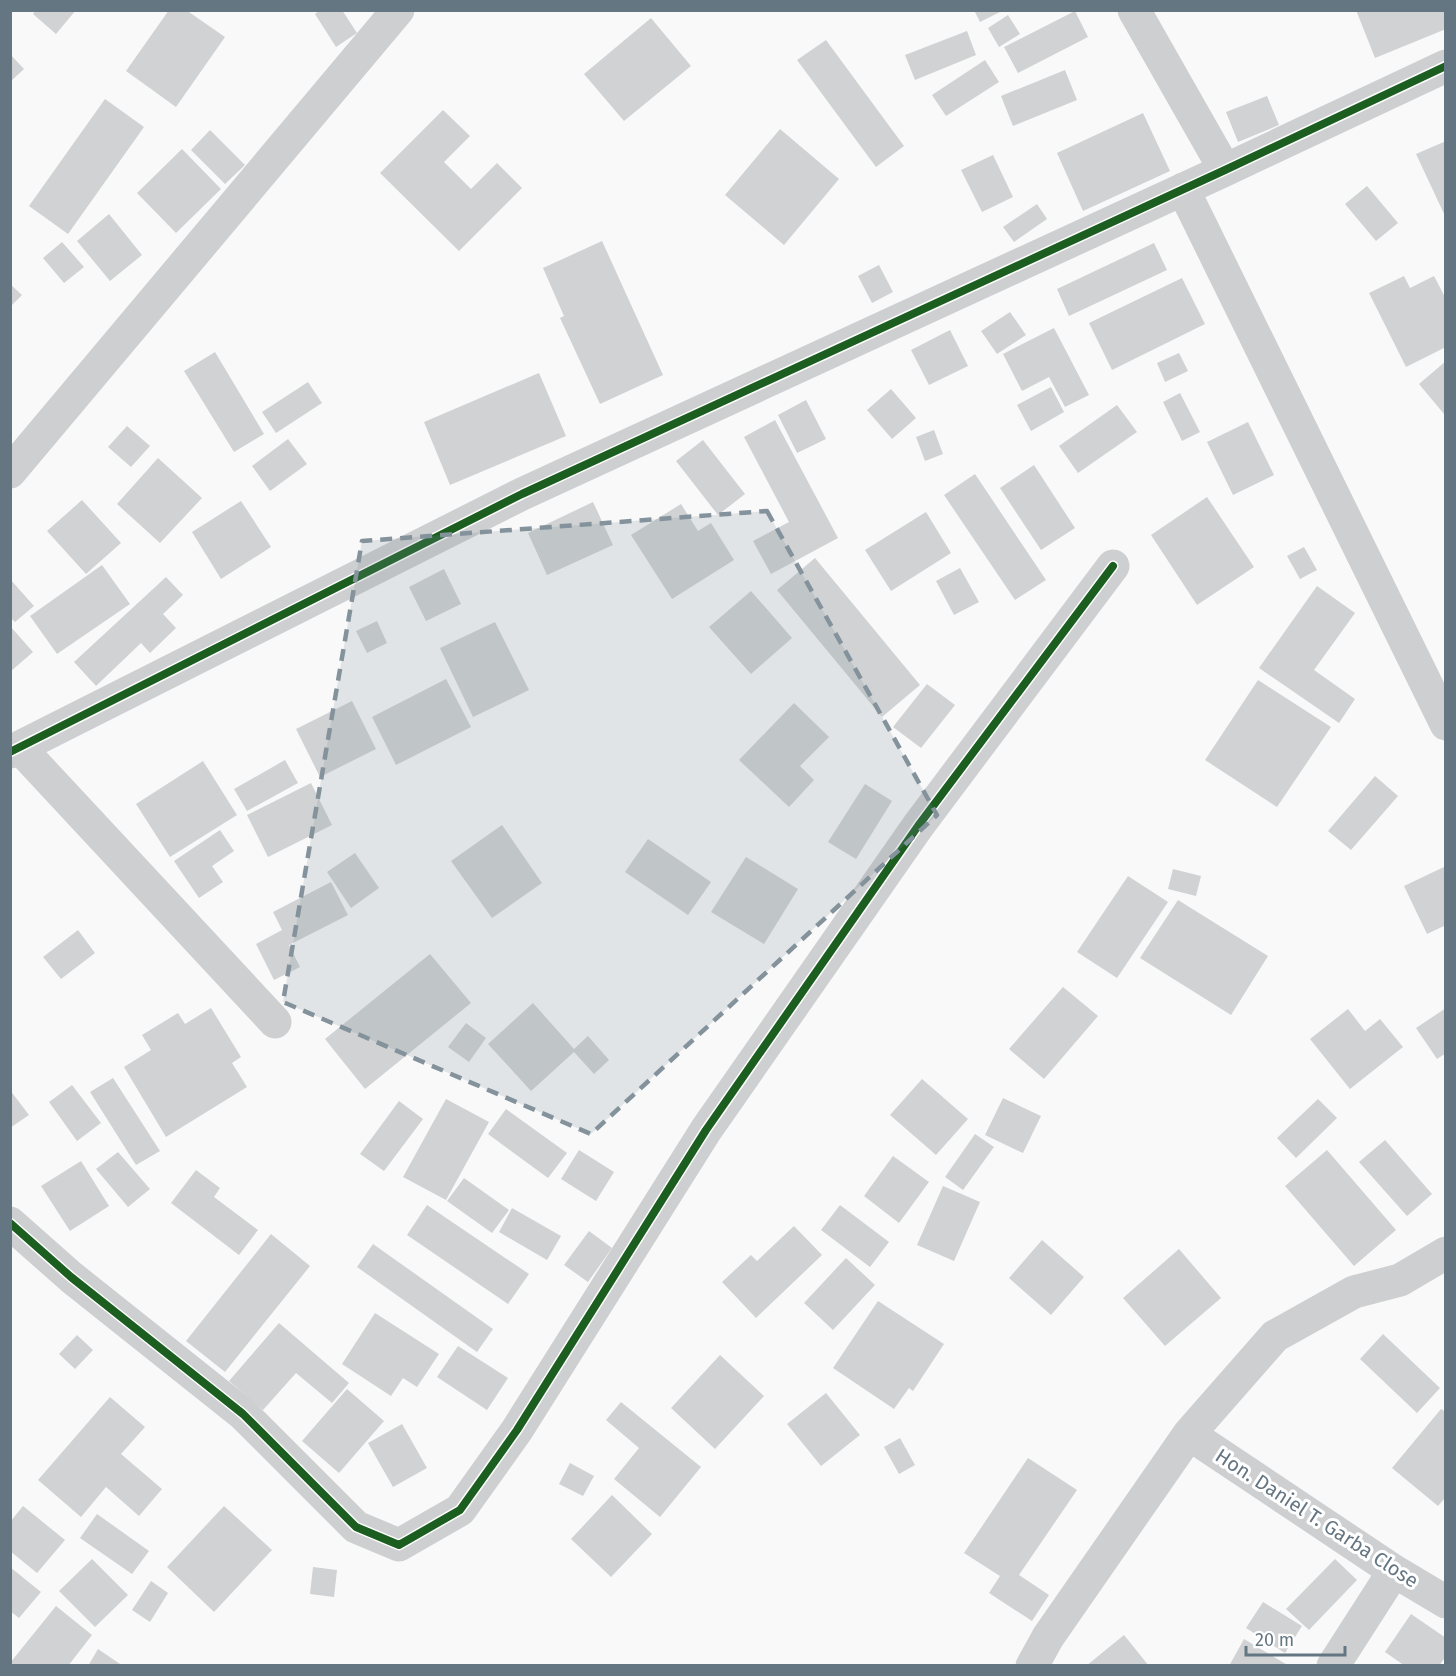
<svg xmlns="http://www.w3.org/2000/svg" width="1456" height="1676" font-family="'Fira Sans',sans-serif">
<rect width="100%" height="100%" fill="#f9f9f9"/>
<path fill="#d0d2d3" d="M 36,10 L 76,10 L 56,34 L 33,14 Z
M 169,10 L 186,10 L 225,37 L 176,107 L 126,71 Z
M 320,10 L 342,10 L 357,33 L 336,47 L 315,14 Z
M 974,10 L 1004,10 L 980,22 Z
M 1356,10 L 1443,10 L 1446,17 L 1446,29 L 1375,58 Z
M 1075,11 L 1088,37 L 1018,73 L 1004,47 Z
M 1008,15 L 1020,34 L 999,47 L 988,28 Z
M 651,18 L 691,66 L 624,121 L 584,74 Z
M 967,31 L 976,55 L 915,80 L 905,55 Z
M 826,40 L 904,146 L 876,167 L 797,60 Z
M 10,54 L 24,69 L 10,82 Z
M 985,60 L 999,82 L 946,116 L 932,95 Z
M 1065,70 L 1077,100 L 1013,126 L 1001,96 Z
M 1267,96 L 1279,125 L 1238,142 L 1226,112 Z
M 105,99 L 144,127 L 68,234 L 29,206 Z
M 443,110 L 470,136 L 444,162 L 471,189 L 497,163 L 522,188 L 459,251 L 380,173 Z
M 1143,113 L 1170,171 L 1083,211 L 1057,153 Z
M 780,129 L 839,179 L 784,245 L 725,195 Z
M 210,130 L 245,165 L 225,184 L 191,150 Z
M 1446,141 L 1446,218 L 1416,154 Z
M 182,149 L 221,189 L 176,233 L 137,193 Z
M 993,155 L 1013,197 L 982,212 L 961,170 Z
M 1367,186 L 1398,223 L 1376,241 L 1345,204 Z
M 1037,204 L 1047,219 L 1014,242 L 1003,227 Z
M 109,214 L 142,255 L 110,281 L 77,241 Z
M 602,241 L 663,375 L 600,404 L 560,318 L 564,316 L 543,268 Z
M 62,242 L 84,267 L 64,283 L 43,258 Z
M 1154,243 L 1167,270 L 1069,316 L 1057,289 Z
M 879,265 L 893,292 L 872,303 L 858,276 Z
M 1404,276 L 1410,288 L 1434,276 L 1446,299 L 1446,347 L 1406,367 L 1369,293 Z
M 1182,278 L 1205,324 L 1112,370 L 1089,323 Z
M 10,284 L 22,295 L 10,307 Z
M 1010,312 L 1026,335 L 997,354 L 981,331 Z
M 1054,328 L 1089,395 L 1065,407 L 1049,377 L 1022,391 L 1003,354 Z
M 950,330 L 968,366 L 929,385 L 911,350 Z
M 215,352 L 264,434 L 234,452 L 184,371 Z
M 1179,353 L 1188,371 L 1165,382 L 1157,363 Z
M 1446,361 L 1446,413 L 1444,414 L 1419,384 Z
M 539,373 L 566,436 L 450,485 L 424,422 Z
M 308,382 L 322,403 L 276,433 L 262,412 Z
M 1051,387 L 1064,412 L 1031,431 L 1017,405 Z
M 891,389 L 916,418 L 892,439 L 867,410 Z
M 1180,393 L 1200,432 L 1182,441 L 1163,402 Z
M 806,400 L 826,439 L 797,453 L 778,415 Z
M 1117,405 L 1137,432 L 1078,473 L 1059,446 Z
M 775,420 L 838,538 L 771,574 L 753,541 L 789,522 L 744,437 Z
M 1248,422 L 1274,475 L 1233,495 L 1207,442 Z
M 127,426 L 150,446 L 131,467 L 108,447 Z
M 934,430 L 943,454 L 925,461 L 916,437 Z
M 288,439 L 307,464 L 270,491 L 252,466 Z
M 703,440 L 745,494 L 718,515 L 676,461 Z
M 158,458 L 202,498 L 160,543 L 117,504 Z
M 1034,465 L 1075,528 L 1041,550 L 1000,488 Z
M 975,474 L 1046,580 L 1015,600 L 944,495 Z
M 1207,497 L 1254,567 L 1197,605 L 1151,535 Z
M 82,500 L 121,543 L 86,574 L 47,531 Z
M 241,501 L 271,547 L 221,579 L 192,532 Z
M 593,502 L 613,545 L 547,575 L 528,533 Z
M 681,504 L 698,531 L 711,523 L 734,560 L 672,599 L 631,535 Z
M 926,512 L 951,553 L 891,591 L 865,550 Z
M 1304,547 L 1317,570 L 1300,579 L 1287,556 Z
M 815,558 L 920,685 L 882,717 L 777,590 Z
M 102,565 L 130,604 L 57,654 L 30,616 Z
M 960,568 L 979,602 L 954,615 L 936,581 Z
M 444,569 L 461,604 L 426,621 L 409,587 Z
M 166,577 L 183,595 L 163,614 L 176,628 L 150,653 L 141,643 L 96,686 L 74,662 Z
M 10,579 L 34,606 L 15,622 L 10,617 Z
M 1317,586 L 1355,613 L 1314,670 L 1355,699 L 1339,723 L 1259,668 Z
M 751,591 L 792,638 L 751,674 L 709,627 Z
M 377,621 L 387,643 L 367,653 L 356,631 Z
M 495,622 L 529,690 L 473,717 L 440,648 Z
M 10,626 L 33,652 L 10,672 Z
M 446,679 L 471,727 L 396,765 L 372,717 Z
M 1258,680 L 1331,727 L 1277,807 L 1205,760 Z
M 927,684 L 955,705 L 921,748 L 893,727 Z
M 352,701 L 376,749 L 320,777 L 296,729 Z
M 794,703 L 829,737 L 800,766 L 814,780 L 789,807 L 739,760 Z
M 285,760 L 298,783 L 247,811 L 234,789 Z
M 203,761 L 237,815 L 170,857 L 136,804 Z
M 1375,776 L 1398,796 L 1351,850 L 1328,831 Z
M 311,783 L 332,825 L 268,857 L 247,815 Z
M 865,784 L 892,801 L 856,859 L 828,842 Z
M 502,825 L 542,883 L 492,918 L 451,861 Z
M 220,830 L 234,851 L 212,866 L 223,882 L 199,898 L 174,861 Z
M 648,839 L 711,882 L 688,915 L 625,872 Z
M 355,853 L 379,888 L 351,908 L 327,872 Z
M 746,857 L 798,889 L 764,944 L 711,912 Z
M 1446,866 L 1446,925 L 1427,934 L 1404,886 Z
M 1173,869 L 1201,876 L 1196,896 L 1168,889 Z
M 1128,876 L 1168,902 L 1117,978 L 1077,952 Z
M 331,882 L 348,915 L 289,945 L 300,967 L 274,980 L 256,944 L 282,930 L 273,912 Z
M 1178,900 L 1268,956 L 1231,1015 L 1140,958 Z
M 78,930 L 95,953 L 61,979 L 43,957 Z
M 430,954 L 471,1003 L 365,1089 L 325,1039 Z
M 1063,987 L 1098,1016 L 1044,1079 L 1009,1049 Z
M 533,1003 L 574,1049 L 588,1036 L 609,1060 L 594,1074 L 574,1052 L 531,1091 L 488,1044 Z
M 211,1008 L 241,1057 L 232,1063 L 247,1087 L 166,1137 L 124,1067 L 151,1050 L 142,1035 L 178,1013 L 185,1024 Z
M 1446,1008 L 1446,1053 L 1437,1059 L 1416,1028 Z
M 1348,1009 L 1365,1031 L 1380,1019 L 1403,1047 L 1350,1089 L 1310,1039 Z
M 466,1023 L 486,1038 L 469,1062 L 448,1047 Z
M 113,1078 L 160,1151 L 136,1165 L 90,1092 Z
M 922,1079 L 968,1119 L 936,1155 L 890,1115 Z
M 72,1085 L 101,1123 L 77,1141 L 49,1102 Z
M 10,1090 L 29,1115 L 10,1128 Z
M 1003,1098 L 1041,1116 L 1023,1153 L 985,1135 Z
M 446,1099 L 489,1122 L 446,1200 L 403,1177 Z
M 1318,1099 L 1337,1118 L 1296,1158 L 1277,1138 Z
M 399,1101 L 423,1119 L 384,1171 L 360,1154 Z
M 506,1109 L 567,1153 L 548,1178 L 488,1134 Z
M 975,1134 L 994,1147 L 963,1190 L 945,1177 Z
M 1385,1140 L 1432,1194 L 1407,1216 L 1359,1162 Z
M 579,1150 L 614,1172 L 596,1201 L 561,1179 Z
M 1327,1150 L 1396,1230 L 1354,1266 L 1285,1186 Z
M 118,1152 L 150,1189 L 128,1207 L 96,1169 Z
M 893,1156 L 929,1182 L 899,1223 L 864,1196 Z
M 81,1161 L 109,1206 L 70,1231 L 41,1186 Z
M 196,1170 L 220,1188 L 214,1197 L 258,1230 L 239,1255 L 171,1203 Z
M 464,1178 L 509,1210 L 492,1233 L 447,1201 Z
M 943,1186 L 980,1202 L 954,1261 L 917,1245 Z
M 427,1205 L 529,1274 L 508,1304 L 407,1235 Z
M 840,1205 L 889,1242 L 870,1267 L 821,1230 Z
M 512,1208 L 561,1236 L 547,1260 L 499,1232 Z
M 794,1226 L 822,1255 L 756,1318 L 722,1282 L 751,1255 L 757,1261 Z
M 589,1231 L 612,1248 L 588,1282 L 564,1265 Z
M 271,1234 L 310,1266 L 225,1372 L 186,1341 Z
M 1042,1240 L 1084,1277 L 1051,1315 L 1009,1278 Z
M 373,1244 L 493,1329 L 477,1352 L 357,1267 Z
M 1179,1249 L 1221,1298 L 1165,1346 L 1123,1298 Z
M 846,1258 L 875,1285 L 833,1330 L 804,1303 Z
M 878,1301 L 944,1344 L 913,1391 L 909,1388 L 894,1409 L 833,1368 Z
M 375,1313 L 439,1354 L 417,1387 L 403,1378 L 391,1396 L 342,1364 Z
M 279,1323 L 349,1383 L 332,1403 L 296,1373 L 263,1410 L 229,1381 Z
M 1383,1334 L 1440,1388 L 1417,1413 L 1360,1359 Z
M 77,1335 L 93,1350 L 75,1369 L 59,1354 Z
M 458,1346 L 508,1378 L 487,1410 L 437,1377 Z
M 720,1355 L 764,1396 L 715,1449 L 671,1408 Z
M 347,1389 L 384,1421 L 339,1473 L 302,1441 Z
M 826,1393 L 860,1435 L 821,1466 L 787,1424 Z
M 110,1397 L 145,1427 L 121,1454 L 162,1489 L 139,1516 L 106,1487 L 81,1517 L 38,1480 Z
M 621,1402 L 701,1467 L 660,1517 L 614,1479 L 639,1448 L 606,1420 Z
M 1441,1409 L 1446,1412 L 1446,1497 L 1438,1506 L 1392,1468 Z
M 402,1424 L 427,1468 L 393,1487 L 368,1443 Z
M 900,1438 L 915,1465 L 899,1474 L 884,1447 Z
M 1028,1458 L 1077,1490 L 1019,1575 L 1049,1595 L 1032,1621 L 989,1593 L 1000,1576 L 964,1553 Z
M 570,1463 L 594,1476 L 583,1496 L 559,1484 Z
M 612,1495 L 652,1534 L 611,1577 L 571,1539 Z
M 23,1506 L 65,1540 L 37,1573 L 10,1551 L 10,1522 Z
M 224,1506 L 272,1550 L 214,1612 L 167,1567 Z
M 97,1514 L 149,1551 L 132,1574 L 80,1538 Z
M 92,1559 L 128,1595 L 95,1627 L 59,1591 Z
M 1335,1559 L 1357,1580 L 1309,1630 L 1286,1609 Z
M 10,1567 L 41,1592 L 19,1618 L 10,1611 Z
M 313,1567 L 337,1570 L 334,1597 L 310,1594 Z
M 151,1581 L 168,1593 L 150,1622 L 132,1610 Z
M 1263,1602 L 1302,1626 L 1285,1653 L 1246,1628 Z
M 56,1606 L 92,1635 L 68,1666 L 10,1666 L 10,1663 Z
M 1411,1614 L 1446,1638 L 1446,1656 L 1439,1666 L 1405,1666 L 1385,1652 Z
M 1124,1635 L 1149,1666 L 1086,1666 Z
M 1244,1639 L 1289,1666 L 1229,1666 Z
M 98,1649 L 123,1666 L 88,1666 Z"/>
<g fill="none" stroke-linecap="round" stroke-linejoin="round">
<path stroke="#cecfd0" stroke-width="33" d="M 1134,10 L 1225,170
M 1183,189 L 1446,724
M 10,472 L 398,10
M 20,748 L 275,1022
M 10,752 L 522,494 L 1225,170 L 1446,66
M 10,1223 L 71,1277 L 243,1414 L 356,1527 L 399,1545 L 460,1510 L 517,1430 L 706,1130 L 918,826 L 1113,566
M 1189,1434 L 1394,1571 L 1446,1602
M 1032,1666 L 1048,1637 L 1189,1434 L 1275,1336 L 1354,1292 L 1400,1280 L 1446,1253
M 1333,1666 L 1394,1571"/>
<g stroke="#fff" stroke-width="11">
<path id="cycleway" d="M 10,752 L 522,494 L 1225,170 L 1446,66
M 10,1223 L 71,1277 L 243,1414 L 356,1527 L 399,1545 L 460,1510 L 517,1430 L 706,1130 L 918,826 L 1113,566"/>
</g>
<use href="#cycleway" stroke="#1b5e20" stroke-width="8"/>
</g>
<path fill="#84929c" fill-opacity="0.2" stroke="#84929c" stroke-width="4.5" stroke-dasharray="12 8" stroke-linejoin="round" d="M 767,511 L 937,815 L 591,1134 L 283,1002 L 362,541 Z"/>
<g text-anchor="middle" stroke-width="6" stroke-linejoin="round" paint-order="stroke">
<g font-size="20" fill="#657683" stroke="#fff">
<text transform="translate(1317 1518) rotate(33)" y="7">Hon. Daniel T. Garba Close</text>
</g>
</g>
<rect width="1456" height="1676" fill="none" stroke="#657683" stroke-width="24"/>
<path d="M1246 1646v9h99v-9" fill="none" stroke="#657683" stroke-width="3"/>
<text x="1255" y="1646" font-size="18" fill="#657683" stroke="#ffffff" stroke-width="4.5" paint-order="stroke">20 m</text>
</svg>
